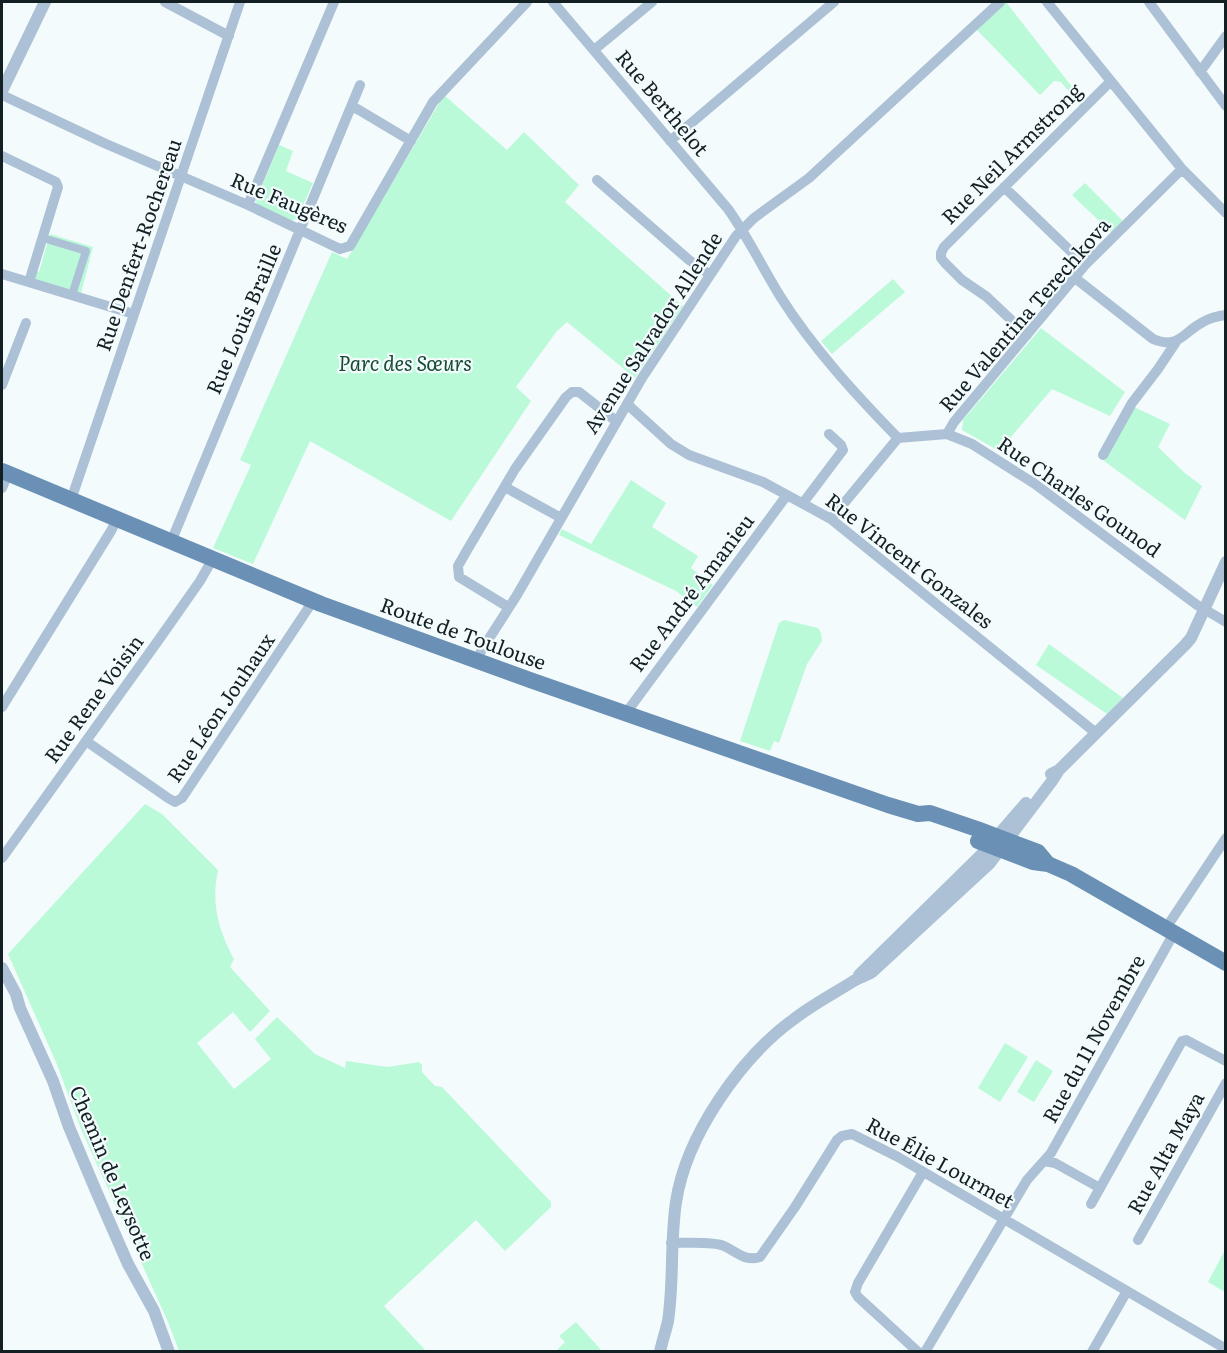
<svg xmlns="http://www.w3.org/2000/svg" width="1227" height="1353" font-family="Literata,serif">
<rect width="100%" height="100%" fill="#f4fbfd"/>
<path fill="#bafad8" d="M 1006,2 L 1083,101 L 1080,105 L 1061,82 L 1054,81 L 1040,95 L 976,29 Z
M 444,95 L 507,150 L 524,132 L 579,185 L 565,202 L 683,306 L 635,378 L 567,322 L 557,331 L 516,387 L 531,401 L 451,521 L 310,441 L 253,564 L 213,548 L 251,465 L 240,460 L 332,252 L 347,259 Z
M 279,145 L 293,151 L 286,171 L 313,183 L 297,219 L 290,221 L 258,207 L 256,200 Z
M 1085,183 L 1123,221 L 1112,233 L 1072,195 Z
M 50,234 L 93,247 L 81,293 L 38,282 L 34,278 L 36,271 L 39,272 Z
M 893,279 L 905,292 L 832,354 L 821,341 Z
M 1041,328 L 1125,392 L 1110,416 L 1052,389 L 999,451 L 962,430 L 963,420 Z
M 1134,407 L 1170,424 L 1158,447 L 1185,473 L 1202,486 L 1185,520 L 1104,461 Z
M 631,480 L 666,503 L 652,527 L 698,556 L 691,568 L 713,585 L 697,607 L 676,591 L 559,535 L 562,529 L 591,544 Z
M 784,620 L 818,628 L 821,633 L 822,641 L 807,664 L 779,743 L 774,741 L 770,751 L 740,741 L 779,623 Z
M 1049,644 L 1123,698 L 1107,714 L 1036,665 Z
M 145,804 L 162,814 L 218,870 C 211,903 218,930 234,959 L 230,967 L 270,1011 L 250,1032 L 233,1012 L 197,1043 L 234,1089 L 271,1059 L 255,1039 L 277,1017 L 315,1054 L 345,1068 L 346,1061 L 388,1067 L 419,1062 L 422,1065 L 422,1072 L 435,1086 L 442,1087 L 551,1202 L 551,1207 L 505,1251 L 476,1220 L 384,1306 L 426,1351 L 179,1351 L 168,1322 L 81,1129 L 56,1062 L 8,954 Z
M 1005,1043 L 1028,1057 L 1000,1102 L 978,1088 Z
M 1036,1060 L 1053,1071 L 1034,1102 L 1017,1092 Z
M 1225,1250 L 1226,1292 L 1225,1292 L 1208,1282 Z
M 576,1322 L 602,1351 L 556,1351 L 565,1342 L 559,1336 Z"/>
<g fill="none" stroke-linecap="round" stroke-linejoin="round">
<path stroke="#acc1d5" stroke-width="8" d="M 43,238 L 86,251 L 72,295"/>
<path stroke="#acc1d5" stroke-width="10" d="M 165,2 L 229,36
M 553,2 L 728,209 C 748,237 762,267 780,296 C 812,347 856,395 898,438 L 947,434 L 972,444 L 1035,484 L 1197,605 L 1226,622
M 1047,2 L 1182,169 L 1226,213
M 1149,2 L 1226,106
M 594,50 L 652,2
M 1200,72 L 1226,36
M 2,95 L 104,143 L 248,205 L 340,249 L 350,246 L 433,102 L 527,2
M 350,110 L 353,107 L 359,110 L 411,141
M 670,141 L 834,2
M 2,156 L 56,182 L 58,187 L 29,282
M 597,180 L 689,260 L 709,274
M 1004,187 L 1085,265
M 248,205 L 334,2
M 2,274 L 134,314
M 1075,278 L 1153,339 C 1179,350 1183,332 1203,322 C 1210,318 1217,316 1226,315
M 1027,335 L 987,297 L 962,280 L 945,263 L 941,258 L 941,253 L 944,247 L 1110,82
M 2,385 L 26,323
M 627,404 L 671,444 L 689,455 L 763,482 L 831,519 L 1096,733
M 947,434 L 954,422 L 1085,265 L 1182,169
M 1103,455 L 1132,403 L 1158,369 L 1176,342
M 505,487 L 561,518
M 2,488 L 8,474
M 71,500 L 240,2
M 803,503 L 843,450 L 841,445 L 829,434
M 831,519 L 898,438
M 171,542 L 360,85
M 508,607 L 459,577 L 458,566 L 466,552 L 515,469 L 566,397 L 572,392 L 579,392 L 616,421
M 478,661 L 481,651 L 517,595 L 642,378 L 736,236 L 754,218 L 809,178 L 1000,2
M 2,707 L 111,531 L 117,519
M 626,713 L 787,495
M 86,741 L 168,798 L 175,802 L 182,798 L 313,601
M 2,858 L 160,638 L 200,581 L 212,560
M 1166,928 L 1226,838
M 1044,1161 L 1055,1163 L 1100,1188 L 1182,1041 L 1186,1040 L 1226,1061
M 1091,1204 L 1100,1188
M 1138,1240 L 1226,1083
M 671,1243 C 684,1243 713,1241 724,1246 C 737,1252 745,1262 760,1257 L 795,1207 L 837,1140 L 842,1136 L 852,1134 L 898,1157 L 1226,1349
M 918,1352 L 858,1297 L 855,1292 L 858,1283 L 923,1172
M 925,1352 L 1027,1180 L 1051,1153 L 1174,933
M 1092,1352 L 1127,1291"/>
<path stroke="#acc1d5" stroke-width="12" d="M 2,91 L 45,2
M 1051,774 L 1059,770 L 1185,645 L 1191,638 L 1226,562
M 2,968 L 16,994 L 20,1008 L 53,1081 L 69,1127 L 96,1191 L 128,1264 L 154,1311 L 169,1352
M 859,975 L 981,855 L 1026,803
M 660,1352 C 662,1341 666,1331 668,1321 C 674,1282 670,1242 676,1202 C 686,1136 740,1058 794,1019 C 812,1005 833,994 852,982 C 858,978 866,976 872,972 L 990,863 L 1052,781 L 1059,770"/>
<path stroke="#6a91b5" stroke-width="16" d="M 2,471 L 321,604 L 530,680 L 888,805 L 918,814 L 930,813 L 977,829 L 1038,852 L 1048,864
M 978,841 L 1033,862 L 1048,864 L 1071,874 L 1226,963"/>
</g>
<g text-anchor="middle" stroke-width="4.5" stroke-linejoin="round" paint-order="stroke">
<g font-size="20" fill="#122024" stroke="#f4fbfd">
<text transform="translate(662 103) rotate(50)" y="7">Rue Berthelot</text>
<text transform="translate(1012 154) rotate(-45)" y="7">Rue Neil Armstrong</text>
<text transform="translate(289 203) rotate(23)" y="7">Rue Faugères</text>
<text transform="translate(139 245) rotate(-71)" y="7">Rue Denfert-Rochereau</text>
<text transform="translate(1025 315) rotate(-49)" y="7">Rue Valentina Terechkova</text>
<text transform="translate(244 319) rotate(-67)" y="7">Rue Louis Braille</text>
<text transform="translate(653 333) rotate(-57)" y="7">Avenue Salvador Allende</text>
<text transform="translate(1079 497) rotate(35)" y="7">Rue Charles Gounod</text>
<text transform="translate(909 561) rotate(38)" y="7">Rue Vincent Gonzales</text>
<text transform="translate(692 593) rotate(-53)" y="7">Rue André Amanieu</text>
<text transform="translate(463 634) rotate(20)" y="7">Route de Toulouse</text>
<text transform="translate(94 699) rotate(-54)" y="7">Rue Rene Voisin</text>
<text transform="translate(221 708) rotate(-56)" y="7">Rue Léon Jouhaux</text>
<text transform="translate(1094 1039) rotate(-61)" y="7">Rue du 11 Novembre</text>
<text transform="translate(1166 1153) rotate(-61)" y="7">Rue Alta Maya</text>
<text transform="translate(940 1163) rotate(29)" y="7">Rue Élie Lourmet</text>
<text transform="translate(112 1173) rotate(67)" y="7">Chemin de Leysotte</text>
</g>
<g font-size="20" font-style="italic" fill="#184b34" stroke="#f4fbfd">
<text x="405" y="371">Parc des Sœurs</text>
</g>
</g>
<rect width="1227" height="1353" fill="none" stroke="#122024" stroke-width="6"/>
</svg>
